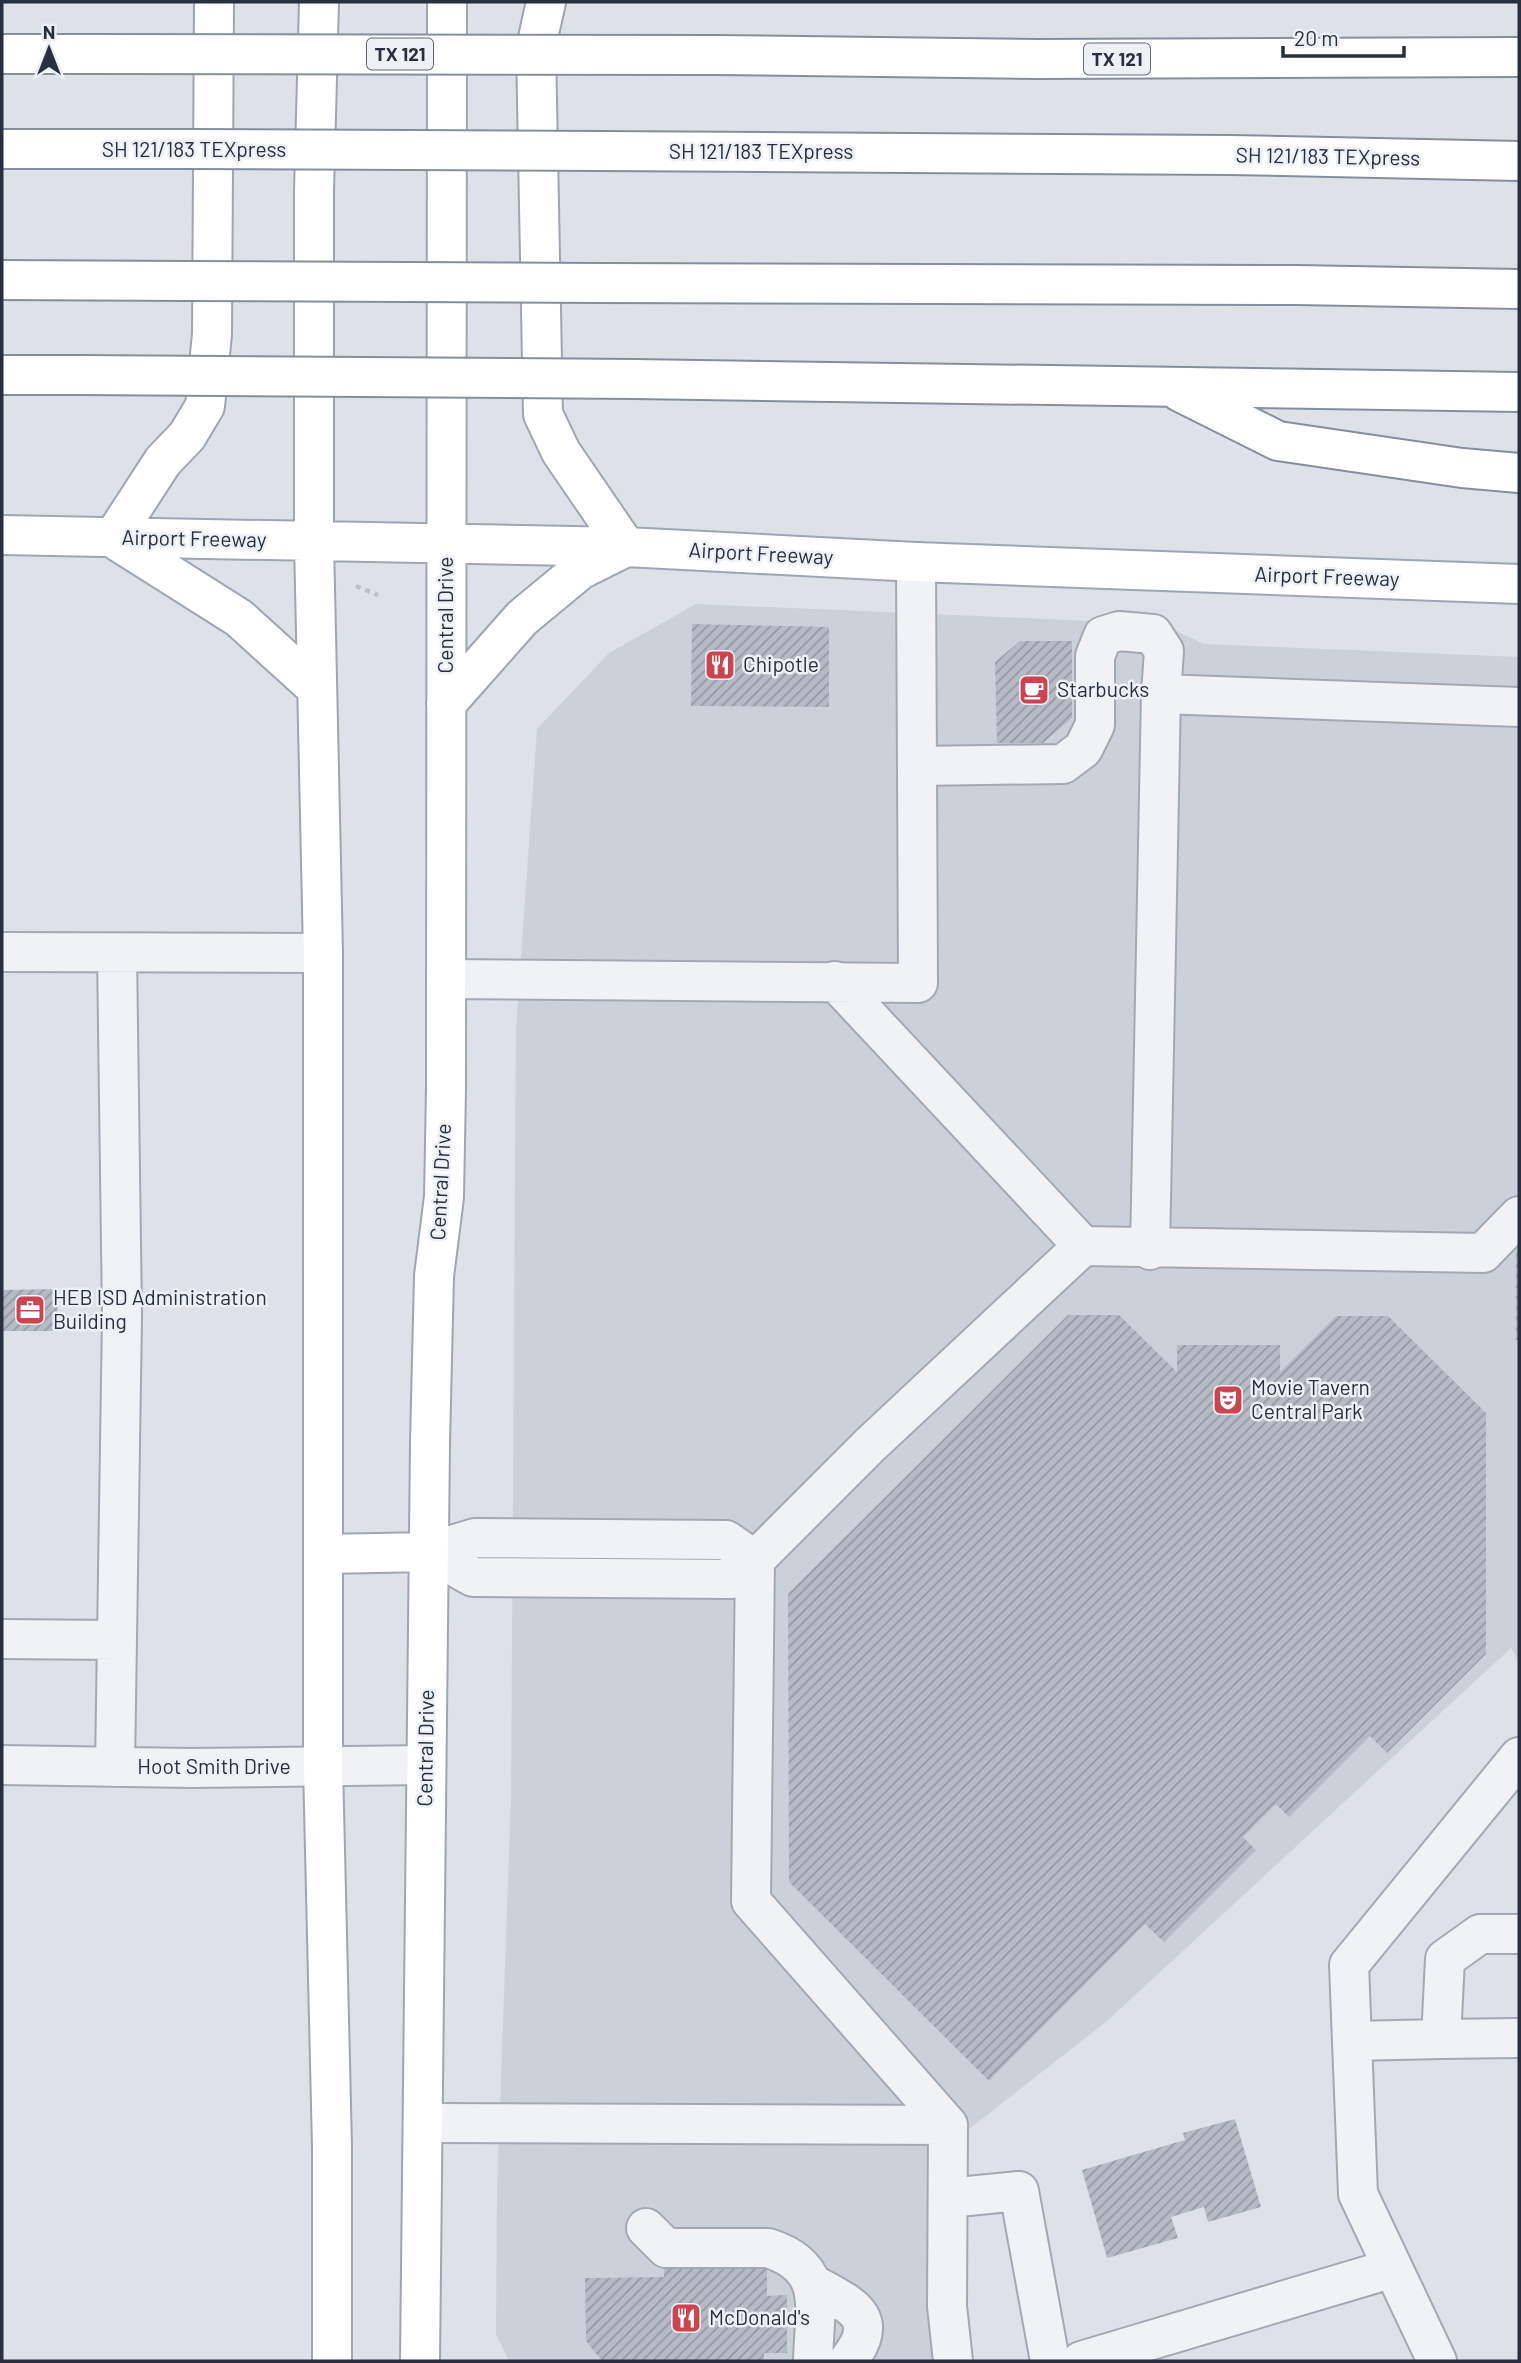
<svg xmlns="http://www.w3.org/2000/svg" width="1521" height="2363" font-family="Barlow,sans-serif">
<defs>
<pattern id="building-hatch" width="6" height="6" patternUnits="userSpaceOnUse" patternTransform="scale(1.75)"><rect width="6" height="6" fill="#b5bac4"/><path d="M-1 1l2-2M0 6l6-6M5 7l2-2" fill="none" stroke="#9398a1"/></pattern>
</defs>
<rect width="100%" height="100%" fill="#dee1e7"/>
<path fill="#ccd0d9" d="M 696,604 L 1161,624 L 1204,644 L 1519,657 L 1519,1661 L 1511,1648 L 1107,2021 L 927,2162 L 934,2361 L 509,2361 L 496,2334 L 497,2191 L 511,1797 L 516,1028 L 537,729 L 609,653 Z"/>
<path fill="url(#building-hatch)" d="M 692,624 L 829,627 L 829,707 L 691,706 Z
M 1020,641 L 1072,641 L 1072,718 L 1043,743 L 997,743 L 995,662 Z
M 1519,1247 L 1519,1340 L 1516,1340 L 1516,1251 Z
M 57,1289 L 58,1331 L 2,1331 L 2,1290 Z
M 1068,1315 L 1119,1315 L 1177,1372 L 1177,1345 L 1280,1345 L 1280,1372 L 1336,1316 L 1388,1316 L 1486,1413 L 1486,1654 L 1387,1753 L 1370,1736 L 1289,1817 L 1276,1804 L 1243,1837 L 1256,1850 L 1164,1942 L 1145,1924 L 989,2081 L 789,1882 L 788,1594 Z
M 1235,2119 L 1261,2207 L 1208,2222 L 1204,2207 L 1171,2217 L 1178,2238 L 1107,2258 L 1082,2170 L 1185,2140 L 1183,2133 Z
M 767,2265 L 767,2296 L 787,2295 L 787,2353 L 764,2353 L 764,2361 L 602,2361 L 586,2341 L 585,2278 L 664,2277 L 664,2266 Z"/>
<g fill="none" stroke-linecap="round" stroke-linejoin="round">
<g stroke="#a4a8b1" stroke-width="42">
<path id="minor" d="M 917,766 L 1063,764 L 1083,749 L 1095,725 L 1095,656 L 1103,636 L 1119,631 L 1153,634 L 1164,651 L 1161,694
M 2,952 L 323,953
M 446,979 L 918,983 L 916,562
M 835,981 L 1083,1246
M 1150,1250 L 1161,694 L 1519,707
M 429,1552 L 473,1577 L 731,1579 L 755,1560 L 871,1444 L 1083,1246 L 1483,1253 L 1519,1216
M 429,1552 L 475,1538 L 726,1540 L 755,1560
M 755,1560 L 751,1901 L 948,2125 L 947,2306 L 953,2361
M 2,1639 L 117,1640
M 2,1765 L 191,1768 L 425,1765
M 115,1767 L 122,1316 L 117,953
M 1519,1934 L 1480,1934 L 1445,1959 L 1441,2039 L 1519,2038
M 1352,2041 L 1441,2039
M 423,2123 L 948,2125
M 948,2198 L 1019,2191 L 1050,2361
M 646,2228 L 666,2248 L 768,2248 C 829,2267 814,2310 813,2361
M 815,2285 C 851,2305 883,2317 848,2361
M 1081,2361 L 1393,2268
M 1437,2361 L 1358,2194 L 1349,1965 L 1519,1757"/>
</g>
<g stroke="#9ea5b3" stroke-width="42">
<path id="major" d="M 319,2 L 314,191 L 314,542 L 323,953 L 323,1766 L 332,2147 L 332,2361
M 2,535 L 626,547 L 916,562 L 1519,584
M 113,538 L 163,461 L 187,436 L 205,406 L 212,334 L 214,2
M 114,539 L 239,618 L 315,687
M 446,704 L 522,618 L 580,570 L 626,547 L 561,452 L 543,414 L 536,47 L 546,2
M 324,1554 L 429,1552
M 420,2361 L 430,1443 L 434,1276 L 444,1197 L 446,1088 L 447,2"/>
</g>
<g stroke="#868e9d" stroke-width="42">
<path id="highway" d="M 2,54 L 84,54
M 715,55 L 1038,59 L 1519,57
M 2,149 L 186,149
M 599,151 L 1230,155 L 1519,161
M 2,280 L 187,281
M 599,283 L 1296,285 L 1519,289
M 2,375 L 79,375
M 634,379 L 1519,392
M 1180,392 L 1278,441 L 1462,468 L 1519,473"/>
</g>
<path stroke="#bdbfc6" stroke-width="4.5" stroke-dasharray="5 5" stroke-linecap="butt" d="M 356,586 L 378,595"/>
<use href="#minor" stroke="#f1f2f6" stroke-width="38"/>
<use href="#major" stroke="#fff" stroke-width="38"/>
<use href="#highway" stroke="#fff" stroke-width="38"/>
<g stroke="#868e9d" stroke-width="42" stroke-linecap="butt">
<path id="highway-bridge" d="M 84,54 L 715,55
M 186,149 L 599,151
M 187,281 L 599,283
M 79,375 L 634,379"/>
</g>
<use href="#highway-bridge" stroke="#fff" stroke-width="38"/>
</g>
<defs>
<g id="restaurant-square" transform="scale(1.575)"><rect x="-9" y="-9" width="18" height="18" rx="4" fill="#ca4552" stroke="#edf0f5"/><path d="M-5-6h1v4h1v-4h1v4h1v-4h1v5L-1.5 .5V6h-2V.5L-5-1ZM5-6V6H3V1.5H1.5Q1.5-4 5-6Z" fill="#fff"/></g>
<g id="cafe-square" transform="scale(1.575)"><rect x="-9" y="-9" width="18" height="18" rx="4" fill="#ca4552" stroke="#edf0f5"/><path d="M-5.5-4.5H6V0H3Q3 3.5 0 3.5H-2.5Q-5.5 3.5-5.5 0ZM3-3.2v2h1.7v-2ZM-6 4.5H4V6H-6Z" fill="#fff"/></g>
<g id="office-square" transform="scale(1.575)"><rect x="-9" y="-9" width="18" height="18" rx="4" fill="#ca4552" stroke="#edf0f5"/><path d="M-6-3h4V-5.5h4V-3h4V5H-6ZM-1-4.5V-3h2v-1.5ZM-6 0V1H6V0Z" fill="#fff"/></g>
<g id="theatre-square" transform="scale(1.575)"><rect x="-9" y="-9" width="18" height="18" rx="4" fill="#ca4552" stroke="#edf0f5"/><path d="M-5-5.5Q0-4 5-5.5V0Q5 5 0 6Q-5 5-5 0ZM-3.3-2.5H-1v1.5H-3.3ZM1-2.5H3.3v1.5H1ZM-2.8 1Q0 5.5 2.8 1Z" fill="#fff"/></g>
</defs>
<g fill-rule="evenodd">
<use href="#restaurant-square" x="720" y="665"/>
<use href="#cafe-square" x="1034" y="690"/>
<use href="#office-square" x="30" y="1310"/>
<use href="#theatre-square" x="1228" y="1400"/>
<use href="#restaurant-square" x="686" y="2318"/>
</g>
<g text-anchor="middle" stroke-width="5" stroke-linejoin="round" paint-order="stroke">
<g fill="#edf0f5" stroke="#636975" stroke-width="2">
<rect x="367" y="38.5" width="66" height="31" rx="5"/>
<rect x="1084" y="43.5" width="66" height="31" rx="5"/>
</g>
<g font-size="19" font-weight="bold" fill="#282f3e">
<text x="400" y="61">TX 121</text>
<text x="1117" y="66">TX 121</text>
</g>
<g font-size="21" fill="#282f3e" stroke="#edf0f5">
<text x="194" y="157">SH 121/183 TEXpress</text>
<text x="761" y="159">SH 121/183 TEXpress</text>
<text transform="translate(1328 157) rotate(1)" y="7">SH 121/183 TEXpress</text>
<text transform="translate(194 539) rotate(1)" y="7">Airport Freeway</text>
<text transform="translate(761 554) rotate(3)" y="7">Airport Freeway</text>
<text transform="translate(1327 577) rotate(2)" y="7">Airport Freeway</text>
<text transform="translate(446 615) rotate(-90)" y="7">Central Drive</text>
<text transform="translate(441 1182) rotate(-87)" y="7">Central Drive</text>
<text transform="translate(426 1748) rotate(-89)" y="7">Central Drive</text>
<text x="214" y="1774">Hoot Smith Drive</text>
</g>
<g font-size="21" fill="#282f3e" stroke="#edf0f5" text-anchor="start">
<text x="743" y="672">Chipotle</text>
<text x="1057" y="697">Starbucks</text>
<text x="53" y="1305">HEB ISD Administration<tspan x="53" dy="24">Building</tspan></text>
<text x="1251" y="1395">Movie Tavern<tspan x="1251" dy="24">Central Park</tspan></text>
<text x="709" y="2325">McDonald's</text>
</g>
</g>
<rect width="1521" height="2363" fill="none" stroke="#282f3e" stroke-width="7"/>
<g transform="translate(49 49)" stroke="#edf0f5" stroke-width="5" paint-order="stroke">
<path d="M0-5L12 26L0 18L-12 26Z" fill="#282f3e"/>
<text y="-10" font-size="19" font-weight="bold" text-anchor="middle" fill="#282f3e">N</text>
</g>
<path d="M1283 46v10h121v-10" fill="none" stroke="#282f3e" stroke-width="3.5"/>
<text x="1294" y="46" font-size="21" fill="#282f3e" stroke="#edf0f5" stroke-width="5" paint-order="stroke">20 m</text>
</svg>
